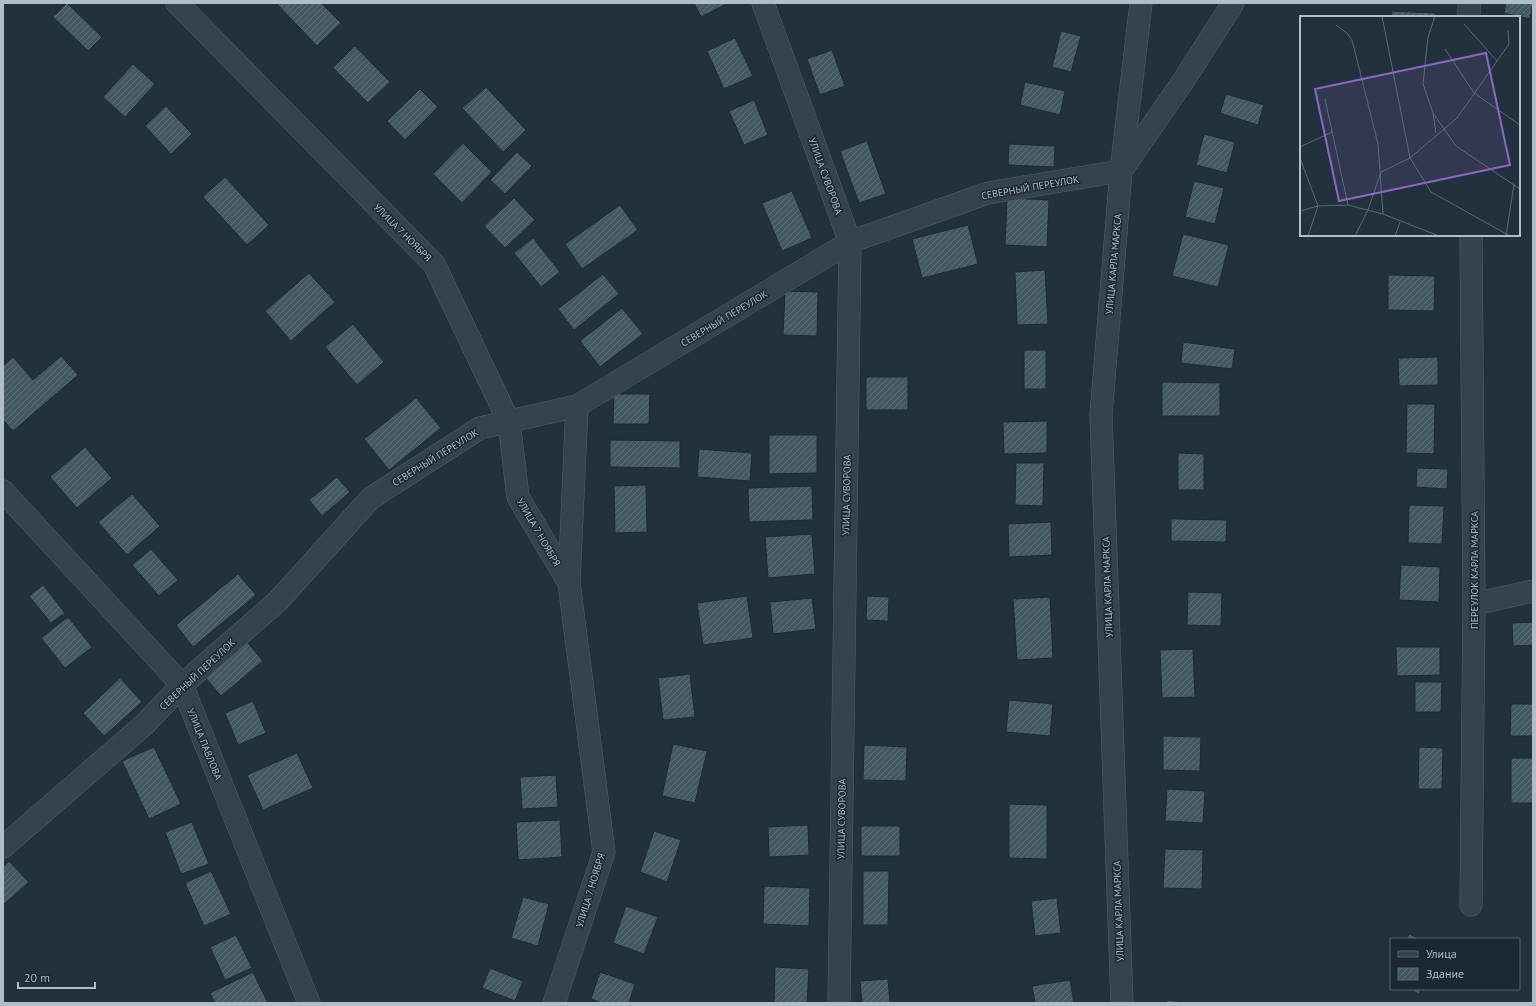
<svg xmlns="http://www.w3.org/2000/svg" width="1536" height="1006" font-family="'PT Sans',sans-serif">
<defs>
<pattern id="building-hatch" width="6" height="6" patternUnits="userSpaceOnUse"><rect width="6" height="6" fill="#445864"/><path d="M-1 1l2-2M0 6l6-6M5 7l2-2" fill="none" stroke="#5c6e79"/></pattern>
</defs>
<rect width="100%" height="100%" fill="#21323e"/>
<path fill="url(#building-hatch)" stroke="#1c2a35" d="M 67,3 L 102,37 L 88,51 L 53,17 Z
M 276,3 L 321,3 L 341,23 L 317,46 Z
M 694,3 L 728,3 L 701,17 Z
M 1506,3 L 1533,3 L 1530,19 L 1504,13 Z
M 1392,11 L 1436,13 L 1435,17 L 1391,17 Z
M 1061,31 L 1081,36 L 1071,72 L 1052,67 Z
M 735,38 L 753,76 L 724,89 L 707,51 Z
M 355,46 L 390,82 L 368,103 L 333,68 Z
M 832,50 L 845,86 L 820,95 L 807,59 Z
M 133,64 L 155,84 L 125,117 L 103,97 Z
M 1025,82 L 1065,91 L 1060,115 L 1020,105 Z
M 486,87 L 526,130 L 503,152 L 462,108 Z
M 420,89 L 438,107 L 405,140 L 387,121 Z
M 1226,94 L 1264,105 L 1258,125 L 1220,113 Z
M 754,100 L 768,135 L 744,145 L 729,111 Z
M 166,106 L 192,134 L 171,154 L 145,126 Z
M 1204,134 L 1235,142 L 1227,173 L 1196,165 Z
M 867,141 L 886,194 L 859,203 L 840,151 Z
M 463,143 L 492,172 L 462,203 L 433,174 Z
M 1009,144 L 1055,146 L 1054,167 L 1008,165 Z
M 517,152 L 532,166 L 505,194 L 490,180 Z
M 225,177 L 269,225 L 247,245 L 203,197 Z
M 1194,181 L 1224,188 L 1215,224 L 1185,217 Z
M 792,191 L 812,238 L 782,251 L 762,203 Z
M 514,198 L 535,220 L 505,248 L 484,226 Z
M 1007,198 L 1049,200 L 1047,247 L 1005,245 Z
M 620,205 L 638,230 L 582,269 L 565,244 Z
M 968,225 L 978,264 L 922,278 L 912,239 Z
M 1183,234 L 1229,245 L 1218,287 L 1172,276 Z
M 533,238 L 560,272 L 541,287 L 514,253 Z
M 1045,270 L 1048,324 L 1017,325 L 1015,272 Z
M 309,273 L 335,302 L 291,341 L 265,311 Z
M 603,274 L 619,294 L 574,330 L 558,309 Z
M 1388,275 L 1435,276 L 1434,311 L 1388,310 Z
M 785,291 L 818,292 L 817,336 L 783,335 Z
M 622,308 L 643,334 L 600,367 L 580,341 Z
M 353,324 L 384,362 L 357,385 L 325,347 Z
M 1183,342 L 1235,349 L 1232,369 L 1181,363 Z
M 1024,350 L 1046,350 L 1046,389 L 1024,389 Z
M 61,356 L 78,375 L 13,431 L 3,420 L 3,366 L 13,357 L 33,380 Z
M 1438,357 L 1438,385 L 1399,386 L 1398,358 Z
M 866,377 L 908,377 L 908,410 L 866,410 Z
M 1162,382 L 1220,383 L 1220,416 L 1162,416 Z
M 614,394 L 650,394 L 649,424 L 613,424 Z
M 416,398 L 441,428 L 389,470 L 364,439 Z
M 1407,404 L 1435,404 L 1434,454 L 1406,453 Z
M 1047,421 L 1047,453 L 1004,454 L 1003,422 Z
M 769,435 L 817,435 L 817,473 L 769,474 Z
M 610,440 L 680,441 L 680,468 L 610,467 Z
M 85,447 L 112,478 L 77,508 L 50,477 Z
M 699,449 L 752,453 L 750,481 L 697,477 Z
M 1178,453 L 1204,454 L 1204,490 L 1178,490 Z
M 1016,463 L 1044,463 L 1043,506 L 1015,505 Z
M 1417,468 L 1448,469 L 1447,489 L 1416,487 Z
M 337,477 L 350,492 L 322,516 L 309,500 Z
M 646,485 L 647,532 L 615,533 L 614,486 Z
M 812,486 L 813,520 L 749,522 L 748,488 Z
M 132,494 L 160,526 L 127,555 L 98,522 Z
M 1409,505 L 1444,506 L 1442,544 L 1408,543 Z
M 1171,519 L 1227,520 L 1226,542 L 1171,541 Z
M 1051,522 L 1052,555 L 1009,557 L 1008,524 Z
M 812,534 L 815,574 L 768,578 L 765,537 Z
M 151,549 L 178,580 L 159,596 L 132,565 Z
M 1401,565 L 1440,567 L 1439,602 L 1399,600 Z
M 238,574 L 256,595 L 193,647 L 176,625 Z
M 43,585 L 65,613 L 51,623 L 29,596 Z
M 1188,592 L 1222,593 L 1221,626 L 1187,625 Z
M 747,596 L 753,638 L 703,645 L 697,603 Z
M 867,596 L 889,597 L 888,621 L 866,620 Z
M 1050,597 L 1053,658 L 1017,660 L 1013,599 Z
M 812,598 L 816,629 L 773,634 L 770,602 Z
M 68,617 L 92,647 L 65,668 L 41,638 Z
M 1533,622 L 1533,645 L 1513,646 L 1512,623 Z
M 247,642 L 263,661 L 221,696 L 205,677 Z
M 1396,647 L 1440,647 L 1440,675 L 1397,676 Z
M 1193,649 L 1195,697 L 1162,698 L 1160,650 Z
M 690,674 L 695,717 L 663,720 L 658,678 Z
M 120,678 L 142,702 L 104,736 L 83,713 Z
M 1415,682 L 1442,682 L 1441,712 L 1415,712 Z
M 1009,700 L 1053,704 L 1050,736 L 1006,732 Z
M 253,701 L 266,733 L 238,745 L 225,713 Z
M 1511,704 L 1533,704 L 1533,736 L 1510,736 Z
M 1163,736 L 1201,737 L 1200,771 L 1163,770 Z
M 673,744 L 707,751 L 695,803 L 662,796 Z
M 864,745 L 907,747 L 906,781 L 863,780 Z
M 154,747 L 181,804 L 149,819 L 122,761 Z
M 1419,747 L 1443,748 L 1442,789 L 1418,789 Z
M 297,753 L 313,788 L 263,810 L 247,775 Z
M 1511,758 L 1533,758 L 1533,803 L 1511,803 Z
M 556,775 L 558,807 L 522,809 L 520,777 Z
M 1167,789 L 1205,791 L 1203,823 L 1165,821 Z
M 1009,804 L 1047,805 L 1047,859 L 1009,858 Z
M 560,820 L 562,857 L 518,860 L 516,822 Z
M 192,822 L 209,864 L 181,874 L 165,832 Z
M 808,825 L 809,855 L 769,857 L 768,827 Z
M 861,826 L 900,826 L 900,856 L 861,856 Z
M 654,831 L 681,840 L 667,882 L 640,872 Z
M 1165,849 L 1203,850 L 1202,889 L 1163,888 Z
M 9,861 L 29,882 L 3,905 L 3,867 Z
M 211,871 L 231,914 L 204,926 L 185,883 Z
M 863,871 L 889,871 L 888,925 L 863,925 Z
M 764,886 L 810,888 L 809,926 L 763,924 Z
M 523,897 L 549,904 L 538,946 L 511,938 Z
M 1057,898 L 1061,933 L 1035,936 L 1031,901 Z
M 626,906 L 658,917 L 644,954 L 613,943 Z
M 1409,934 L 1420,939 L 1407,939 Z
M 236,935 L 252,968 L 225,980 L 210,947 Z
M 775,967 L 809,969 L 807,1003 L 774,1003 Z
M 490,968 L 523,981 L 515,1001 L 482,988 Z
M 253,972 L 268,1003 L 215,1003 L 210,993 Z
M 600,972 L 635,984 L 629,1003 L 602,1003 L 591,999 Z
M 888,979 L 890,1003 L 862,1003 L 860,981 Z
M 1070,980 L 1074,1003 L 1035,1003 L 1032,986 Z
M 1409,989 L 1421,989 L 1419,994 Z
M 1167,1000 L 1192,1003 L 1166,1003 Z"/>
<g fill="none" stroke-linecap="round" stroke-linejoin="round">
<g stroke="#53616c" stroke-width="23">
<path id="minor" d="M 177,3 L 434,264 L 509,422 L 518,497 L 569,583
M 763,3 L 850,242 L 839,1003
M 1469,3 L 1469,17
M 1471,235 L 1474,604 L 1471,905
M 3,491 L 182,685 L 309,1003
M 1474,604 L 1533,591
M 3,847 L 145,724 L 182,685 L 278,601 L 371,498 L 480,428 L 577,406 L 850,242 L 988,193 L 1121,171 L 1184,80 L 1233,3
M 554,1003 L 604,852 L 569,583 L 577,406
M 1122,1003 L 1101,415 L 1121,171 L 1141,3"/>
</g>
<use href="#minor" stroke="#35434e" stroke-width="22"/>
</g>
<g text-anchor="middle" stroke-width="3" stroke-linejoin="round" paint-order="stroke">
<g font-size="10" fill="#b0bec9" stroke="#1a2833">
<text transform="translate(826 176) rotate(70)" y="4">УЛИЦА СУВОРОВА</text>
<text transform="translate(1030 187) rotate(-10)" y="4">СЕВЕРНЫЙ ПЕРЕУЛОК</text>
<text transform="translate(403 232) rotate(45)" y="4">УЛИЦА 7 НОЯБРЯ</text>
<text transform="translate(1113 264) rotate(-85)" y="4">УЛИЦА КАРЛА МАРКСА</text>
<text transform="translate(724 318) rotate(-31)" y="4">СЕВЕРНЫЙ ПЕРЕУЛОК</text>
<text transform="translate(435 457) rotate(-32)" y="4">СЕВЕРНЫЙ ПЕРЕУЛОК</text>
<text transform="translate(846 495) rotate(-89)" y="4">УЛИЦА СУВОРОВА</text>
<text transform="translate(539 532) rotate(60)" y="4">УЛИЦА 7 НОЯБРЯ</text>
<text transform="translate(1474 570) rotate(-90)" y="4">ПЕРЕУЛОК КАРЛА МАРКСА</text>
<text transform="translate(1107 587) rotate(-92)" y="4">УЛИЦА КАРЛА МАРКСА</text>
<text transform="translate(197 674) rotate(-43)" y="4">СЕВЕРНЫЙ ПЕРЕУЛОК</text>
<text transform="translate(205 744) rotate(68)" y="4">УЛИЦА ПАВЛОВА</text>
<text transform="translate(841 819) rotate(-89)" y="4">УЛИЦА СУВОРОВА</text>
<text transform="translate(590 890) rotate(-73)" y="4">УЛИЦА 7 НОЯБРЯ</text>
<text transform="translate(1118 911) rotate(-92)" y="4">УЛИЦА КАРЛА МАРКСА</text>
</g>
</g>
<g transform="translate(1300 16)">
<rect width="220" height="220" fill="#21323e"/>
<path fill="none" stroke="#5a6a76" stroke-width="1" d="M 82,0 L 110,142 L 131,176 L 210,220M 135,0 L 128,21 L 123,68 L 133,97 L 136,117M 164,8 L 197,45M 36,9 L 47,17 L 52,24 L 78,128 L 83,198M 145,33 L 174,77 L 220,109M 25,83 L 48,189M 133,97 L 156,130 L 220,173M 0,131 L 32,116M 0,142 L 18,190 L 8,220M 0,195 L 18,190 L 48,189 L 83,198 L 139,220M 55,220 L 68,194 L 81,156 L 110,142 L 157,102 L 209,28 L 208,14M 95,220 L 100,206M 206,220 L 214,168"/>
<path fill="#9066c3" fill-opacity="0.15" stroke="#9066c3" stroke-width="2" d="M 186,37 L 210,149 L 39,185 L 15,73 Z"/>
<rect width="220" height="220" fill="none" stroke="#b0bec9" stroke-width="2"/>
</g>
<rect width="1536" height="1006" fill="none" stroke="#b0bec9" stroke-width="8"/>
<rect x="1390" y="938" width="130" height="52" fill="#1a2833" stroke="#56646f"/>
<rect x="1398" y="951" width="20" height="6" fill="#35434e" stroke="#56646f"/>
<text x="1426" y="958" font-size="12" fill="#b0bec9">Улица</text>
<rect x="1398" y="968" width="20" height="12" fill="url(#building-hatch)" stroke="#56646f"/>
<text x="1426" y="978" font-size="12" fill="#b0bec9">Здание</text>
<path d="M18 982v6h77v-6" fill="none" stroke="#b0bec9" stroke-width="2"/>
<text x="24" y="982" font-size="12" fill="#b0bec9" stroke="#1a2833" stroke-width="3" paint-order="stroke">20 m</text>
</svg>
